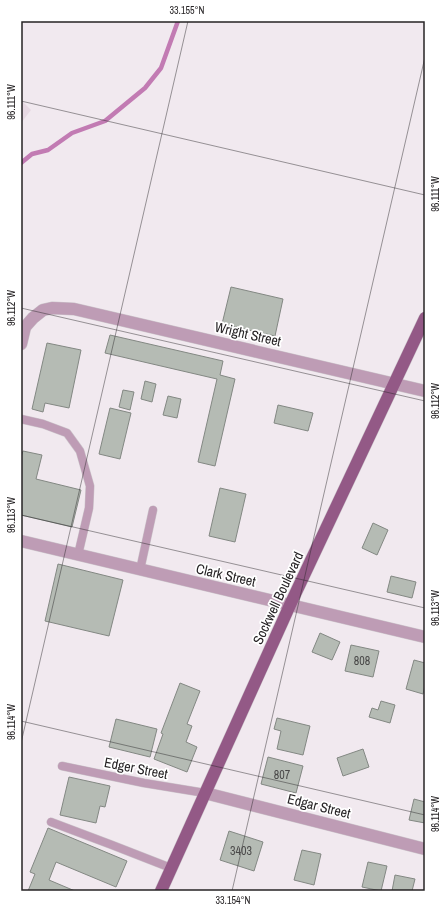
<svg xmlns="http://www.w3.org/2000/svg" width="446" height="912" font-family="'Archivo Narrow',sans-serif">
<rect width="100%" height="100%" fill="#f1e9ef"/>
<path fill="#e7d9e3" d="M 21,100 L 31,110 L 21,123 Z"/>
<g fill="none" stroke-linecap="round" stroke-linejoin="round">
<path stroke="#c27bb3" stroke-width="4.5" d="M 21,163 L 32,154 L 48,150 L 72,133 L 105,121 L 145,88 L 161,68 L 178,21"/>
</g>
<path fill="#b5bbb4" stroke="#838883" d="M 231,287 L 283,299 L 275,336 L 222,324 Z
M 110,335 L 223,361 L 220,375 L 235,379 L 215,466 L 198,462 L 217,379 L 105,353 Z
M 47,343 L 81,350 L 69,408 L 45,403 L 43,412 L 32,409 Z
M 145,381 L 156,384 L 152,402 L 141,399 Z
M 123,390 L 134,392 L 130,410 L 119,407 Z
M 168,396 L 181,399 L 177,418 L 163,415 Z
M 278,405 L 313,413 L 308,431 L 274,423 Z
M 110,408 L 131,413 L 120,459 L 99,454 Z
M 23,451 L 42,455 L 36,479 L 81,490 L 72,527 L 21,515 L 21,457 Z
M 220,488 L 246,494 L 235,542 L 209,536 Z
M 373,523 L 388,530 L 377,555 L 362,548 Z
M 58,564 L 123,580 L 109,636 L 45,621 Z
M 391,576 L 416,582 L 412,598 L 387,592 Z
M 320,633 L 340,642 L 332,660 L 312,652 Z
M 351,645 L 379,651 L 373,677 L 345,671 Z
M 414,660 L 425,663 L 425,685 L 423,694 L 406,689 Z
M 180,683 L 200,691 L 187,724 L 192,726 L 186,742 L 197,747 L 187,772 L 154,759 L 163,734 L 161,733 Z
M 381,701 L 395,705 L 390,723 L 369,717 L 372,708 L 378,710 Z
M 277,718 L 310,726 L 303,755 L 277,749 L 281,731 L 274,729 Z
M 116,719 L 157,729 L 150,757 L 109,747 Z
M 363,749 L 369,767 L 343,776 L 337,758 Z
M 268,757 L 303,766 L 296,793 L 261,784 Z
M 69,777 L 110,786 L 105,807 L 100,806 L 96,823 L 60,815 Z
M 414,799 L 425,802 L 425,823 L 409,820 Z
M 48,828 L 127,861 L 116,887 L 56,862 L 49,880 L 75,891 L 28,891 L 35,874 L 30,872 Z
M 229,831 L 263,842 L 254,871 L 220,860 Z
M 302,850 L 321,854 L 314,885 L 294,880 Z
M 368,862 L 387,866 L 381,891 L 362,887 Z
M 395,875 L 415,879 L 412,891 L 392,891 Z"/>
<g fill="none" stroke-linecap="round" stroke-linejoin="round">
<g stroke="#ccc5cb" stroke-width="9">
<path id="lane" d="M 21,419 L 43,424 L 67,433 L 80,451 L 90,486 L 89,508 L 78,555
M 140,570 L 153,510
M 62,766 L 144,783 L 205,793
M 51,822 L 112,845 L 171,868"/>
</g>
<g stroke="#ccc5cb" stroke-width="13">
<path id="street" d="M 21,344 L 25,327 L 33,318 L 43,310 L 52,308 L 74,309 L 425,391
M 21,541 L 425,637
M 205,793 L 425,849"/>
</g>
<g stroke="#ccc5cb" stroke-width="13">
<path id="primary" d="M 161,891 L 290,605 L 425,318"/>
</g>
<use href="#lane" stroke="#be9cb5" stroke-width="8"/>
<use href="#street" stroke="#be9cb5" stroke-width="12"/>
<use href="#primary" stroke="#935986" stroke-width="12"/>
</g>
<path fill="none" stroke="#262325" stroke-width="1" stroke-opacity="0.45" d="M 21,101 L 425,195M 21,308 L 425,401M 21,515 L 425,608M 21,721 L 425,815M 21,743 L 188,21M 232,891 L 425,57"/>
<g text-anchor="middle" stroke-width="3.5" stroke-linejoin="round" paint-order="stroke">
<g font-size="12" fill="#4a4949">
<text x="362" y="665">808</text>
<text x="282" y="779">807</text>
<text x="241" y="855">3403</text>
</g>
<g font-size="14" fill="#262325" stroke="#fff">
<text transform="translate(248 334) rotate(13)" y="5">Wright Street</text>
<text transform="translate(226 575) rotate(13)" y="5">Clark Street</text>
<text transform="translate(278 598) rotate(-65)" y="5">Sockwell Boulevard</text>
<text transform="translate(136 768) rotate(11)" y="5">Edger Street</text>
<text transform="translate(319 806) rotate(14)" y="5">Edgar Street</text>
</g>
</g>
<rect width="446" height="912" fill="none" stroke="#ffffff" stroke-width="44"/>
<rect x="22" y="22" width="402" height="868" fill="none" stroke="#262325" stroke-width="1.5"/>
<g font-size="10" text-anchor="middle" fill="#262325">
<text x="187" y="14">33.155°N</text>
<text transform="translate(11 102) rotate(-90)" y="4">96.111°W</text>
<text transform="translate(435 194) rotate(-90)" y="4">96.111°W</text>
<text transform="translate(11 308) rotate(-90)" y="4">96.112°W</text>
<text transform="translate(435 401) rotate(-90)" y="4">96.112°W</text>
<text transform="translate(11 515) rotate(-90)" y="4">96.113°W</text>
<text transform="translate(435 608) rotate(-90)" y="4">96.113°W</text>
<text transform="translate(11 722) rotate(-90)" y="4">96.114°W</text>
<text transform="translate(435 814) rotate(-90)" y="4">96.114°W</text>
<text x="233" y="904">33.154°N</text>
</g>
</svg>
